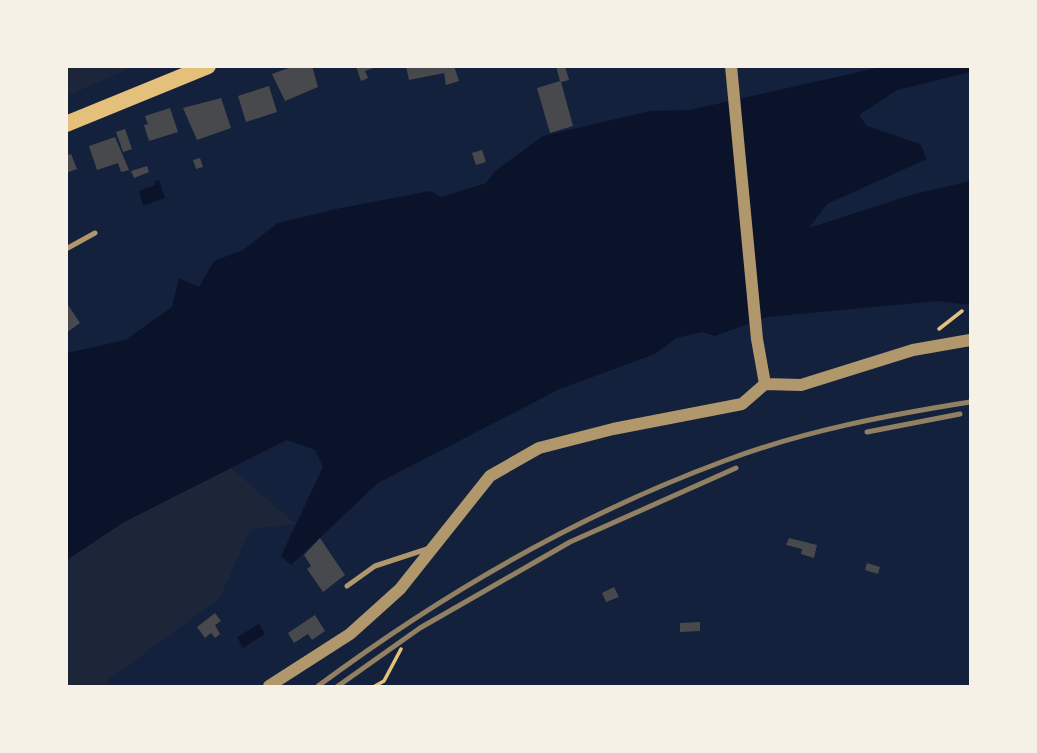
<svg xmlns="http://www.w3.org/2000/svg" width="1037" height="753" font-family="'DejaVu Sans',sans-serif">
<rect width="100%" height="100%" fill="#14213d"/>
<path fill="#1d2539" d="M 67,66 L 133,66 L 133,67 L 67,96 Z
M 230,467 L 296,524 L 250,529 L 220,598 L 108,680 L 107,686 L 67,686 L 66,560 L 124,522 Z"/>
<path fill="#0b132b" d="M 881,67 L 970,67 L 970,72 L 897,90 L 859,115 L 867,126 L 920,144 L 927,159 L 827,204 L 809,228 L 914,194 L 970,181 L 970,305 L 937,301 L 767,317 L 715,336 L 702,332 L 676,338 L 655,354 L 560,389 L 378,483 L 291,565 L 281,556 L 323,467 L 315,450 L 287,440 L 124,522 L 67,560 L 67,353 L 125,340 L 172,307 L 179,278 L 199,287 L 214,261 L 243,250 L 278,223 L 336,209 L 430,191 L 442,197 L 486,183 L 495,171 L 543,136 L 650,111 L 690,110 Z
M 159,180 L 165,198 L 143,206 L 139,191 L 155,185 L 155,181 Z
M 259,624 L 265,634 L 243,648 L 237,637 Z"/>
<path fill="#48494c" d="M 294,66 L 312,66 L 318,87 L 285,101 L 272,74 Z
M 356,66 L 377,66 L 377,67 L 365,71 L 368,78 L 361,81 Z
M 406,66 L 454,66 L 459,81 L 446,85 L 444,73 L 409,80 Z
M 556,66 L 565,66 L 569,80 L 561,82 L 573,126 L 550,133 L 537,88 L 560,81 Z
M 269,86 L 277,112 L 246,122 L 238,96 Z
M 221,98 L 231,128 L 197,140 L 183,108 Z
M 170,108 L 178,132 L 149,141 L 144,125 L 148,124 L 145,116 Z
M 125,129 L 132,149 L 123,152 L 116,132 Z
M 115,137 L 129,170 L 121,172 L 118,163 L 97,170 L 89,146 Z
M 482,150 L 486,162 L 476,165 L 472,153 Z
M 71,154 L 77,169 L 66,173 L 66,155 Z
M 200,158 L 203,167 L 196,169 L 193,160 Z
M 147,166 L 149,172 L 134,178 L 131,171 Z
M 66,302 L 80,323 L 66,333 Z
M 320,538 L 345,575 L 323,592 L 307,569 L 311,566 L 304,555 Z
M 789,538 L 817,545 L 814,558 L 801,554 L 802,549 L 786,545 Z
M 867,563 L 880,567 L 878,574 L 865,570 Z
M 614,587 L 619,597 L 606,602 L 602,593 Z
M 215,613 L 221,621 L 215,625 L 220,634 L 215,638 L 211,633 L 205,638 L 197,627 Z
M 315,615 L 325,631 L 312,640 L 308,634 L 294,643 L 288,633 Z
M 700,622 L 700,631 L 680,632 L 680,623 Z"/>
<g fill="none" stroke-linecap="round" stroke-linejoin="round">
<path stroke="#e5c07b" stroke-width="3.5" d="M 939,329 L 962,311
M 375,686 L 384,681 L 401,649"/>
<path stroke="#b1986c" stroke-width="5" d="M 66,249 L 95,233
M 347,586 L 375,566 L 427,549"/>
<path stroke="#b1986c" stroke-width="12" d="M 765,384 L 801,385 L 913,350 L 970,340
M 269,686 L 350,634 L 400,589 L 490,476 L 539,448 L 613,429 L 742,404 L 765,384 L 757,339 L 731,66"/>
<path stroke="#e5c07b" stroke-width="16" d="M 66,124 L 208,66"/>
<path stroke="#918062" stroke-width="5" d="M 867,432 L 960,414
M 318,686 C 442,594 578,515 724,461 C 803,431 888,415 970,402
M 338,686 L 420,628 L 570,542 L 736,468"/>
</g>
<rect width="1037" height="753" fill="none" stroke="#f6f1e7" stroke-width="136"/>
</svg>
